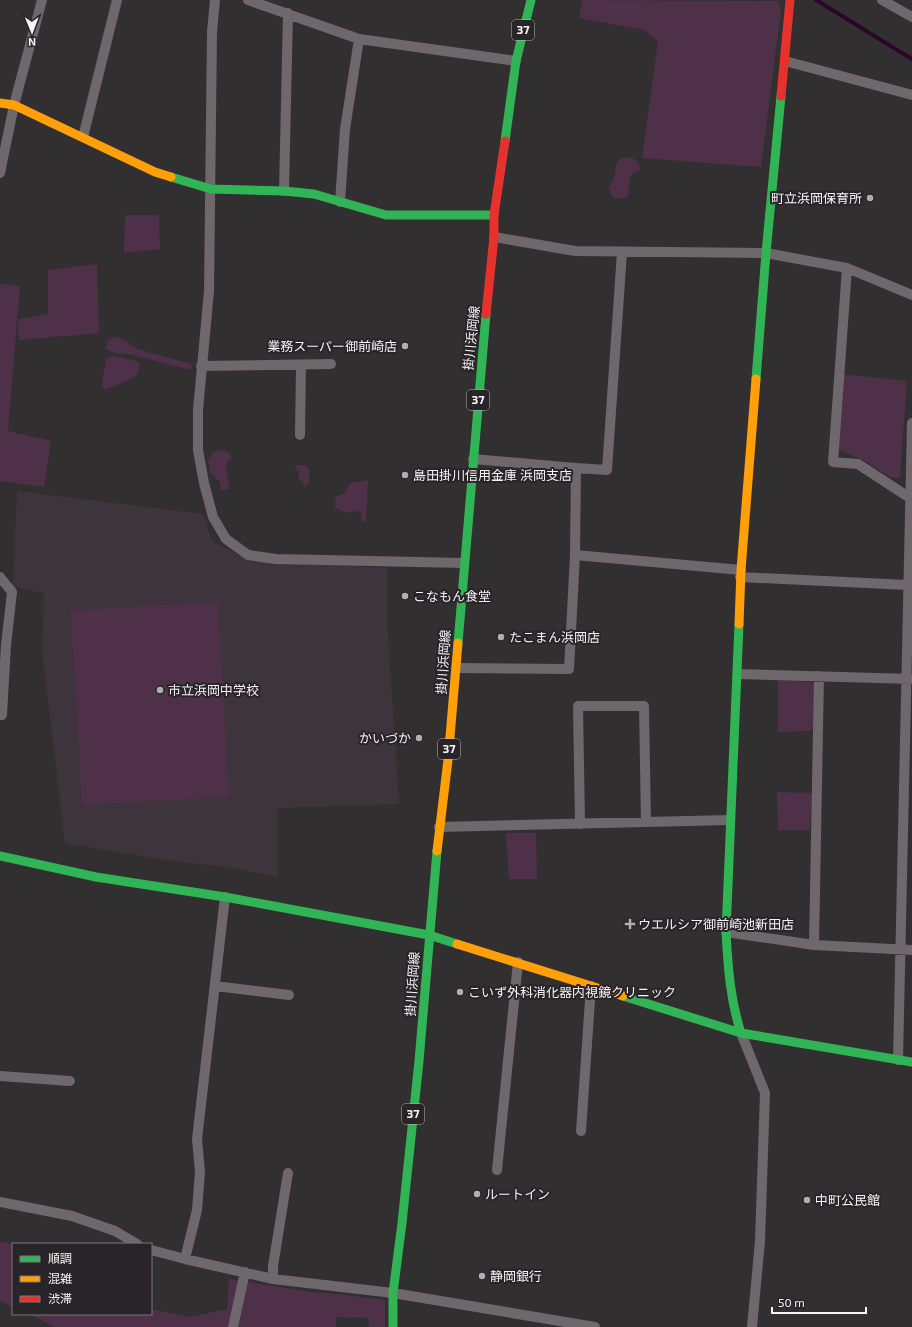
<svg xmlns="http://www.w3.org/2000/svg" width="912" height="1327" font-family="'Exo 2','Noto Sans JP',sans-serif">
<rect width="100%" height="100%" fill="#312f30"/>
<path fill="#3d353b" d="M 17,491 L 203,514 L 212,541 L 250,561 L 387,568 L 387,620 L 399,804 L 277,808 L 277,877 L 233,868 L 167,860 L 65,843 L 42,650 L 44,593 L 13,587 Z"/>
<path fill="#4e3148" d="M 582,0 L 778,1 L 781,10 L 761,167 L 642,158 L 658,41 L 644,30 L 579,18 Z
M 625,157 C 634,157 640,161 640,171 L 635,171 L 630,176 L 628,196 L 623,199 L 613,197 L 608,189 L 614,179 L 616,166 L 619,159 Z
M 125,215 L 159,215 L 160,249 L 124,253 Z
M 97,264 L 99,333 L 19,340 L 18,319 L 48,314 L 48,270 Z
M 0,284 L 20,286 L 8,431 L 51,441 L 44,487 L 0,481 Z
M 118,336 C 123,342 131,343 137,349 L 191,364 L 192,368 L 190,370 L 129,354 L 119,354 L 105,349 L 108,340 Z
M 115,356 L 139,362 C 141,375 134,378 124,382 C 117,385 110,388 103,390 C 100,383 106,367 106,358 Z
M 839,374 L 907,381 L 900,476 L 898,478 L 892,478 L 865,461 L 839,450 Z
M 221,450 L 228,452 L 232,458 L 228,461 L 226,471 L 230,489 L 221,490 L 220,482 L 210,472 L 208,460 L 213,453 Z
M 296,465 L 306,465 L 309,470 L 309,483 L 305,486 L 299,479 L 299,472 L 295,469 Z
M 368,480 L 366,521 L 362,521 L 361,513 L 355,511 L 346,513 L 335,507 L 335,500 L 337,496 L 344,494 L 350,483 Z
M 218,602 L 229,797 L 82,805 L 71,610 Z
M 778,680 L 809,682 L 814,684 L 813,728 L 810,731 L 778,732 Z
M 777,792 L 812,793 L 810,830 L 778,830 Z
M 506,833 L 536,833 L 537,879 L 509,879 Z
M 0,1242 L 23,1244 L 13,1244 L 13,1307 L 0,1301 Z
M 229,1279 L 311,1292 L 337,1294 L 385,1300 L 385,1327 L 369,1327 L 369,1318 L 336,1317 L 336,1327 L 54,1327 L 30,1314 L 151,1314 L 151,1309 L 190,1317 L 227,1309 Z"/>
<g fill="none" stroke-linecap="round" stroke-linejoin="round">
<path stroke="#2c0629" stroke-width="4" d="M 816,0 L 912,59"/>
<path stroke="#6e676c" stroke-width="10" d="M 215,0 L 212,32 L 209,291 L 198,410 L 198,450 L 204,483 L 213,517 L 226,539 L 248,555 L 276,559 L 464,563
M 248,0 L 359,39 L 516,61
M 882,0 L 912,17
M 785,61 L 912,95
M 83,137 L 117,0
M 0,173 L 14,105 L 42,0
M 284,191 L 288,13
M 340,202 L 345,129 L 359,39
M 494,237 L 575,251 L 766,253 L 847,268 L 912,295
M 847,268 L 833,462 L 858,464 L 910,498
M 201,366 L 331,364
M 300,435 L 301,365
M 576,468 L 607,470 L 622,252
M 575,555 L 741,570
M 0,577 L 12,592 L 6,645 L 2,715 L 0,715
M 740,577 L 908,585
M 456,668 L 569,669 L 575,555 L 576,468 L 473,459
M 738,674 L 912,679
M 580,824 L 578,706 L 644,706 L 646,822
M 439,827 L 730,820
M 726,932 L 814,945 L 912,950
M 814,945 L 819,676
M 215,986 L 289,995
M 741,1033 L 765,1093 L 760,1241 L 752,1327
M 898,1060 L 912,423
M 0,1076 L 70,1081
M 581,1131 L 591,986
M 497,1170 L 518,962
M 0,1202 L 72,1216 L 115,1231 L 137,1244
M 151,1250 L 185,1259 L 273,1279 L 393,1293 L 595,1327
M 185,1259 L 197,1210 L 200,1172 L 197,1139 L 225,897
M 273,1279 L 273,1266 L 288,1173
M 233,1327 L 245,1272"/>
<path stroke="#30b455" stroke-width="9" d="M 505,141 L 516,61 L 531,0
M 171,177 L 211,189 L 284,191 L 314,194 L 386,215 L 494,215
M 756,379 L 766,253 L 781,96
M 739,624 L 726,932 C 728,967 730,999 741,1033
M 458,643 L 486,314
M 0,856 L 96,877 L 225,897 L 429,935 L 457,944
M 623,996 L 741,1033 L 912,1062
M 393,1327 L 393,1293 L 402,1223 L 419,1061 L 437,851"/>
<path stroke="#ff9f0a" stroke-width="9" d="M 0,103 L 14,105 L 155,172 L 171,177
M 739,624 L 741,570 L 756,379
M 437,851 L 448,760 L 458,643
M 457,944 L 623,996"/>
<path stroke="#e5322d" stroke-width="9" d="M 781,96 L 790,0
M 486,314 L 494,237 L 494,215 L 505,141"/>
</g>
<g fill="#b1aeb1" stroke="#282428" stroke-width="1.5">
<circle cx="870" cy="198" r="4"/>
<circle cx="405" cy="346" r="4"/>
<circle cx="405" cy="475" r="4"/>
<circle cx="405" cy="596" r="4"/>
<circle cx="501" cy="637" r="4"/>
<circle cx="160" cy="690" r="4"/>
<circle cx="419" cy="738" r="4"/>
<path d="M628 918h4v4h4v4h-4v4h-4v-4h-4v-4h4z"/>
<circle cx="460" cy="992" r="4"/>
<circle cx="477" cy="1194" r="4"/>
<circle cx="807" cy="1200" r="4"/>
<circle cx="482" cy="1276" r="4"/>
</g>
<g text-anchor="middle" stroke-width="4" stroke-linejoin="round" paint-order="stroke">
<g fill="#282428" stroke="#b8b5b8" stroke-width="1">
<rect x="512" y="20" width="22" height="20" rx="3"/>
<rect x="467" y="390" width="22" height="20" rx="3"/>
<rect x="438" y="739" width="22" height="20" rx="3"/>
<rect x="402" y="1104" width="22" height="20" rx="3"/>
</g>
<g font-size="12" font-weight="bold" fill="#f6f3f6">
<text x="523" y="34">37</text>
<text x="478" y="404">37</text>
<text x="449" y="753">37</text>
<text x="413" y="1118">37</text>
</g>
<g font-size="13" fill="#f6f3f6" stroke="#282428" text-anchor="start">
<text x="862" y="203" text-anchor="end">町立浜岡保育所</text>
<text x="397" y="351" text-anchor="end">業務スーパー御前崎店</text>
<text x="413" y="480">島田掛川信用金庫 浜岡支店</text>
<text x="413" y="601">こなもん食堂</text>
<text x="509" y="642">たこまん浜岡店</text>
<text x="168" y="695">市立浜岡中学校</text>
<text x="411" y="743" text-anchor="end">かいづか</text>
<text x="638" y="929">ウエルシア御前崎池新田店</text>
<text x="468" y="997">こいず外科消化器内視鏡クリニック</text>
<text x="485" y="1199">ルートイン</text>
<text x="815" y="1205">中町公民館</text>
<text x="490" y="1281">静岡銀行</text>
</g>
<g font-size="13" fill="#f6f3f6" stroke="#282428">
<text transform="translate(471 338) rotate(-84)" y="5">掛川浜岡線</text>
<text transform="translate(443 662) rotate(-86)" y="5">掛川浜岡線</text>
<text transform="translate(412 984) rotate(-86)" y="5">掛川浜岡線</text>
</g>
</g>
<rect x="12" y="1243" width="140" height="72" fill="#282428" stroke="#7a777a"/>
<rect x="20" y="1256" width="20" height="6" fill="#30b455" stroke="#7a777a"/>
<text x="48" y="1263" font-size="12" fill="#f6f3f6">順調</text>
<rect x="20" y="1276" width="20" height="6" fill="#ff9f0a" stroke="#7a777a"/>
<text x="48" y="1283" font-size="12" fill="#f6f3f6">混雑</text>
<rect x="20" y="1296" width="20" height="6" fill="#e5322d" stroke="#7a777a"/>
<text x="48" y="1303" font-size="12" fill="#f6f3f6">渋滞</text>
<g transform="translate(32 32) rotate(179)" stroke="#282428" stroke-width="3" paint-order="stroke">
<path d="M0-3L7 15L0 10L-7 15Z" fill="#f6f3f6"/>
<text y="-6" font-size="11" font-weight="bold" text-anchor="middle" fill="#f6f3f6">N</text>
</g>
<path d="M772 1307v6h94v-6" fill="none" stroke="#f6f3f6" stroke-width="2"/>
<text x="778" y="1307" font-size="12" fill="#f6f3f6" stroke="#282428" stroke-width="3" paint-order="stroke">50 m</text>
</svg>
